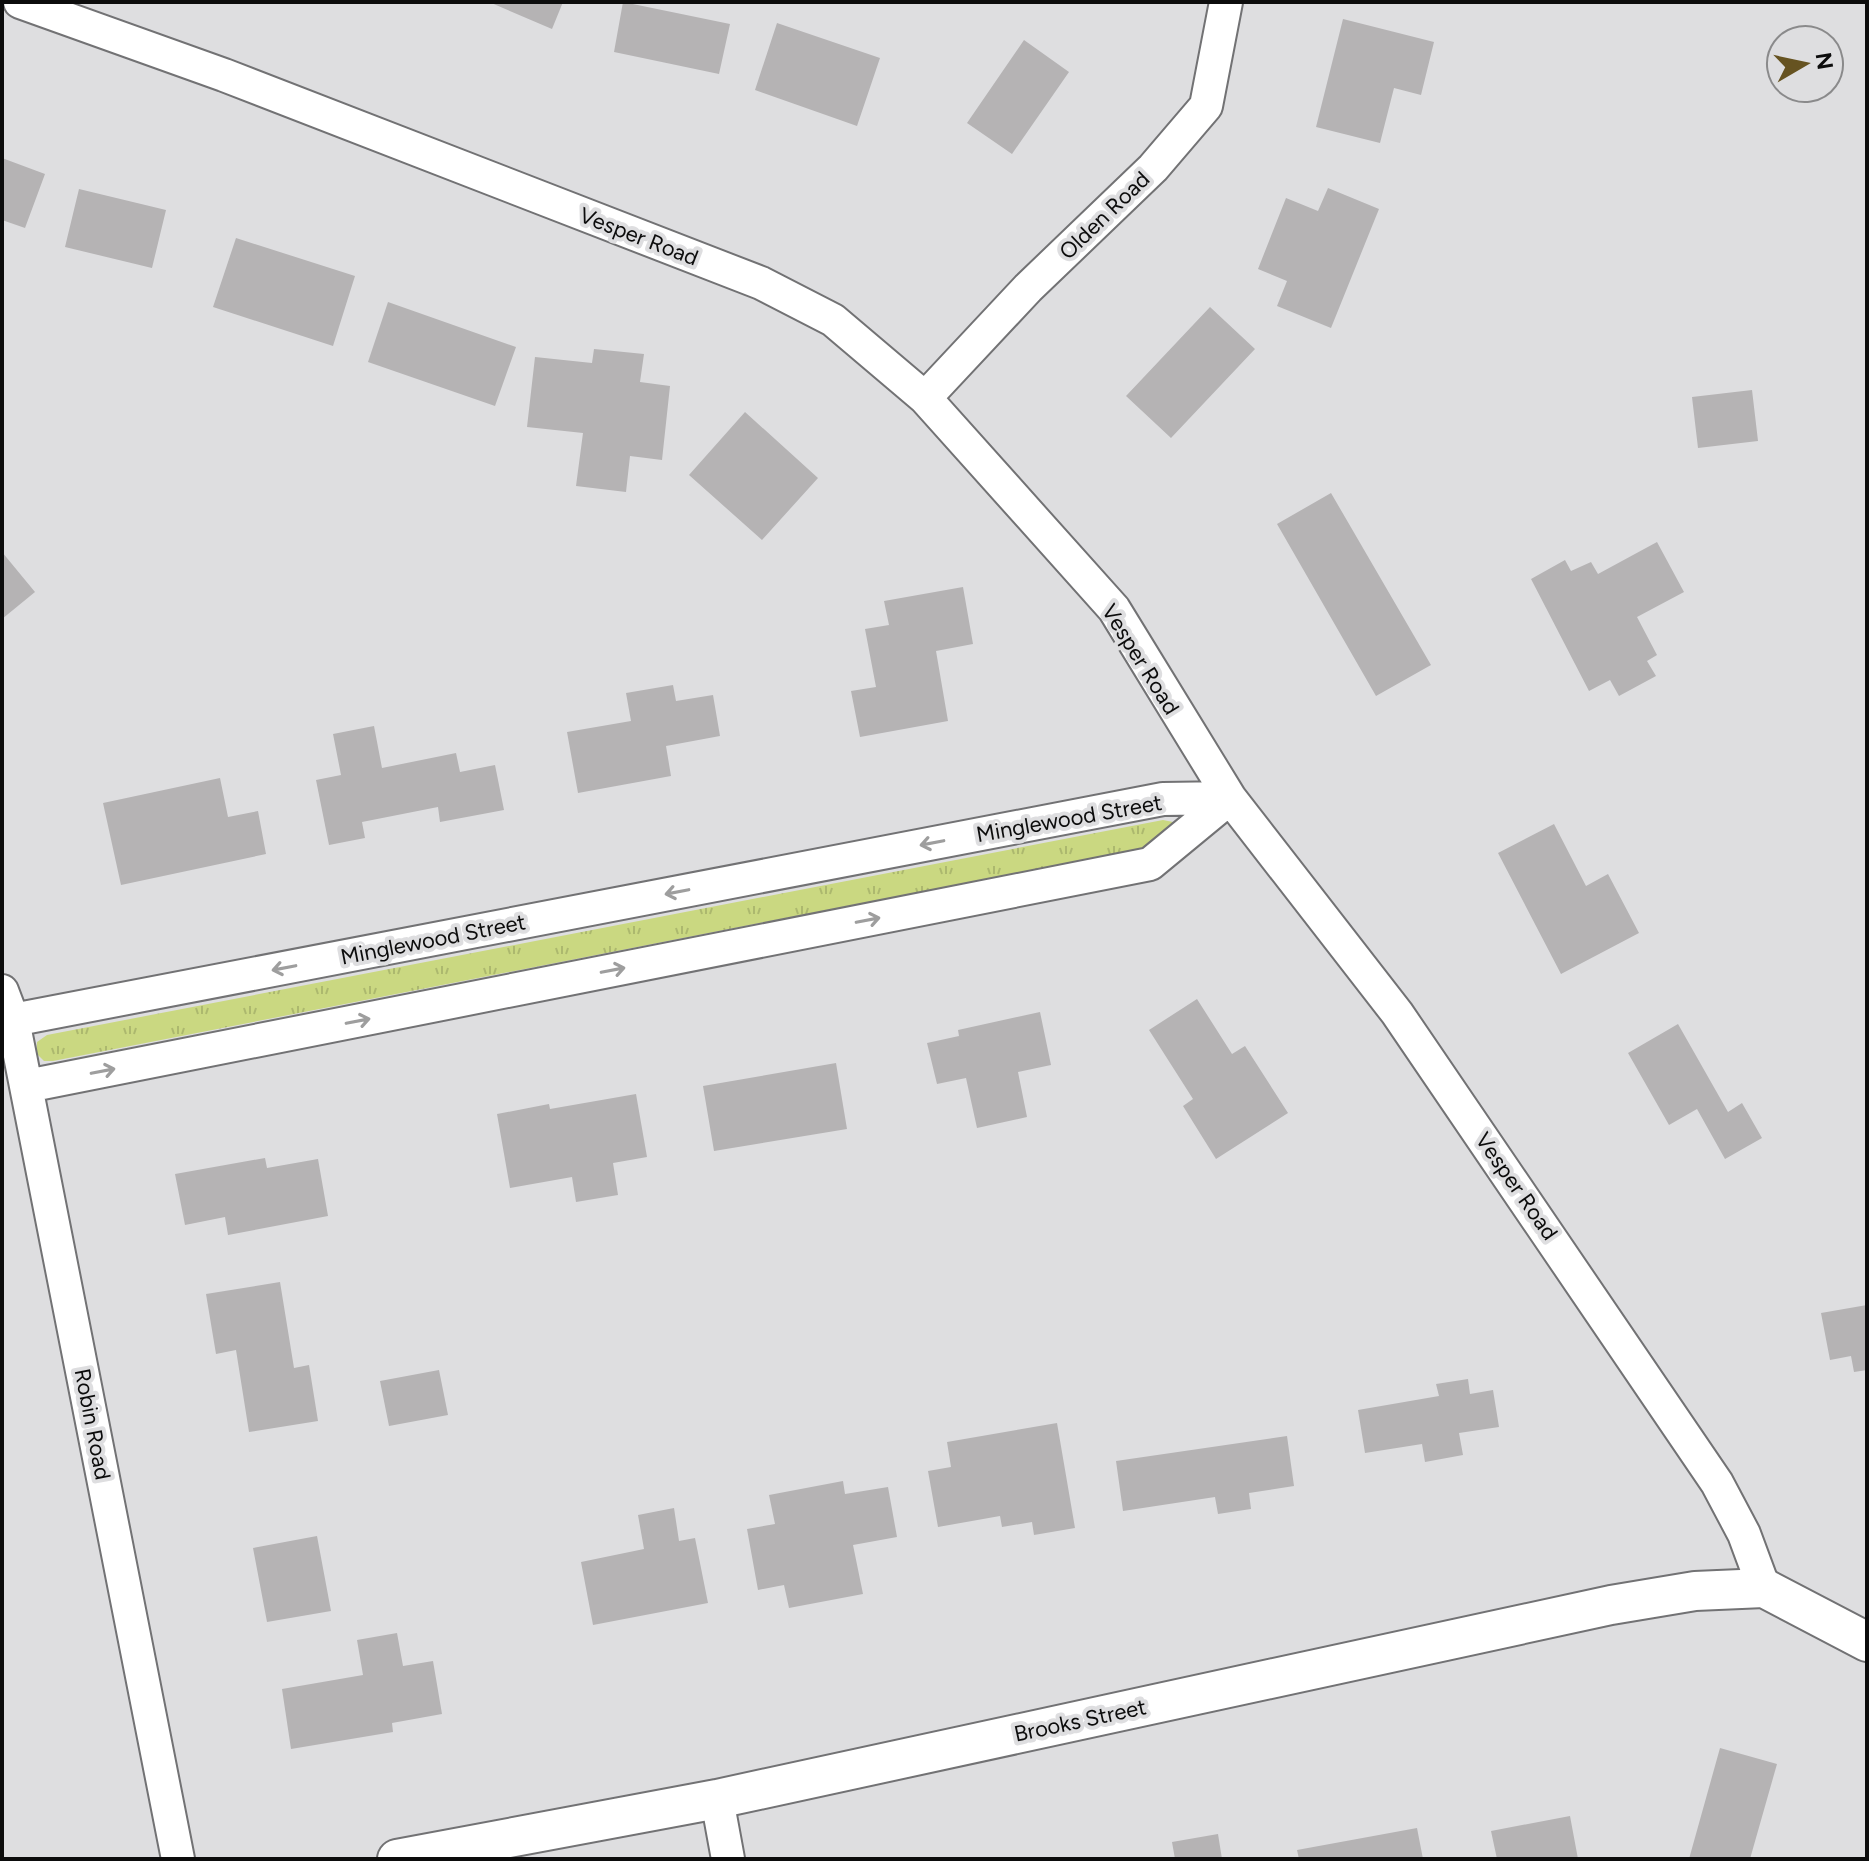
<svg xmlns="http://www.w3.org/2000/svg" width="1869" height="1861" font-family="Figtree,sans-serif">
<defs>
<pattern id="grass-tufts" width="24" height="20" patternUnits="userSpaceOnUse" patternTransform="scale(2)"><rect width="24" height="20" fill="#cad881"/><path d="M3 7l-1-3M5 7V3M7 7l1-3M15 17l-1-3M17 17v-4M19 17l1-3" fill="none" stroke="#acb86e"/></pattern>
</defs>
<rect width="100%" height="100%" fill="#dedee0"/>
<path fill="url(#grass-tufts)" d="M 1163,820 L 1178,823 L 1170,843 L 53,1061 L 44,1061 L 36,1053 L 37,1042 L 47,1035 Z"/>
<path fill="#b5b3b4" d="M 489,2 L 563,2 L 552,29 Z
M 623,2 L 730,24 L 719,74 L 614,52 Z
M 1343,19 L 1434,42 L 1421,95 L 1394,88 L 1380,143 L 1316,127 Z
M 777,23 L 880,58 L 857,126 L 755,90 Z
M 1024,40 L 1069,72 L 1012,154 L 967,123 Z
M 2,158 L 45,174 L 25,228 L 2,220 Z
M 1328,188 L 1379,209 L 1331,328 L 1277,306 L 1287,281 L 1258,269 L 1286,198 L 1318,211 Z
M 79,189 L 166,210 L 152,268 L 65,247 Z
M 236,238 L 355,276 L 333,346 L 213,307 Z
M 388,302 L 516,347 L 495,406 L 368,362 Z
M 1210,307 L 1255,349 L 1171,438 L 1126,396 Z
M 594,349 L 644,354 L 640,382 L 670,386 L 662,460 L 630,456 L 626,492 L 576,486 L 583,433 L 527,427 L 535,357 L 592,363 Z
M 1752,390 L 1758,441 L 1698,448 L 1692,397 Z
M 745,412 L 818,478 L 762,540 L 689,475 Z
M 1331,493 L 1431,665 L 1376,696 L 1277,524 Z
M 1657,542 L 1684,592 L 1637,617 L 1657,655 L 1647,661 L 1656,676 L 1619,696 L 1610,680 L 1589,691 L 1531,579 L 1565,560 L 1571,571 L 1591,562 L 1598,574 Z
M 2,552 L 35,592 L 2,619 Z
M 963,587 L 973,644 L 936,651 L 948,721 L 860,737 L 851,691 L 876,687 L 865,629 L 889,625 L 884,601 Z
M 673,685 L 676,701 L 713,695 L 720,736 L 666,746 L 671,776 L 578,793 L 567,732 L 631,721 L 626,693 Z
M 374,726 L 382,768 L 456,753 L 460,772 L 495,765 L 504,810 L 440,822 L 438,807 L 362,822 L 365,838 L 329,845 L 316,780 L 341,775 L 333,734 Z
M 220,778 L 228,817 L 258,811 L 266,854 L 121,885 L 103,803 Z
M 1554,824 L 1586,886 L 1608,874 L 1639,933 L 1561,974 L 1498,853 Z
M 1197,999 L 1232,1054 L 1245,1046 L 1288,1113 L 1216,1159 L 1183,1106 L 1193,1099 L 1149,1030 Z
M 1040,1012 L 1051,1065 L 1018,1072 L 1027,1117 L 977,1128 L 966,1078 L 937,1084 L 927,1043 L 959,1036 L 958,1030 Z
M 1678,1024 L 1728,1112 L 1742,1103 L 1762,1138 L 1725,1159 L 1697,1109 L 1669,1125 L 1628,1053 Z
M 836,1063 L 847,1129 L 714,1151 L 703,1086 Z
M 636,1094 L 647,1157 L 613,1163 L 618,1195 L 576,1202 L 572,1177 L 510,1188 L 497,1114 L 549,1104 L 550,1109 Z
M 265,1158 L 267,1168 L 318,1159 L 328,1216 L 228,1235 L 225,1217 L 185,1225 L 175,1174 Z
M 280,1282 L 294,1368 L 309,1365 L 318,1421 L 249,1432 L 236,1350 L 216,1354 L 206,1294 Z
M 1867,1305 L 1867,1370 L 1854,1372 L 1851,1356 L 1830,1360 L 1821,1313 Z
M 439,1370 L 448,1415 L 389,1426 L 380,1381 Z
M 1468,1379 L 1470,1394 L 1493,1390 L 1499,1427 L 1459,1433 L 1463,1455 L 1425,1462 L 1422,1444 L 1365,1453 L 1358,1410 L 1439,1396 L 1436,1384 Z
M 1057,1423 L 1075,1528 L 1034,1535 L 1032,1522 L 1002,1527 L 1000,1516 L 938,1527 L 928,1471 L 951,1467 L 947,1442 Z
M 1287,1436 L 1294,1486 L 1249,1493 L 1251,1509 L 1218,1514 L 1215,1497 L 1123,1511 L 1116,1461 Z
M 843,1481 L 845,1494 L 888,1487 L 897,1537 L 853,1545 L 863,1594 L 789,1608 L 784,1585 L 758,1590 L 747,1529 L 775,1524 L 769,1495 Z
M 674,1508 L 679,1541 L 695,1538 L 708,1603 L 593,1625 L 581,1562 L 644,1549 L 638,1515 Z
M 317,1536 L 331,1611 L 267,1622 L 253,1548 Z
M 397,1633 L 403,1666 L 433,1661 L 442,1714 L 392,1723 L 393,1732 L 291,1749 L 282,1689 L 363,1675 L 357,1640 Z
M 1720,1748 L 1777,1764 L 1750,1859 L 1689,1859 Z
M 1570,1816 L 1578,1859 L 1497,1859 L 1491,1831 Z
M 1417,1828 L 1423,1859 L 1299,1859 L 1297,1850 Z
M 1218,1834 L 1222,1859 L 1175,1859 L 1172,1842 Z"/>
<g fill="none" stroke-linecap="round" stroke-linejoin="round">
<g stroke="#727274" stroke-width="36">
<path id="minor" d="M 20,2 L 224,75 L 761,283 L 833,320 L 925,398 L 1114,609 L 1230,798 L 1397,1013 L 1717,1483 L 1744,1534 L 1764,1588
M 925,398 L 1028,288 L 1153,168 L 1206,106 L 1226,2
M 2,991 L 13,1020 L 178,1859
M 13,1020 L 1163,799 L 1230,798
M 27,1086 L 1150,864 L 1230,798
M 717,1799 L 728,1859"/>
</g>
<g stroke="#727274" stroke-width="42">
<path id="tertiary" d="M 397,1859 L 717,1799 L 1611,1605 L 1695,1591 L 1764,1588 L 1867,1642"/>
</g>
<use href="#minor" stroke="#fff" stroke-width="32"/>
<use href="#tertiary" stroke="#fff" stroke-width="38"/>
</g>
<defs><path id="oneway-shaft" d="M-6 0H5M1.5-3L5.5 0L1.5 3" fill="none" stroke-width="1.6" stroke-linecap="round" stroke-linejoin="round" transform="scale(2)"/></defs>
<g stroke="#9e9e9e">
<use href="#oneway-shaft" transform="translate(932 843) rotate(169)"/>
<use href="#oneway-shaft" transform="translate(677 892) rotate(169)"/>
<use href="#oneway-shaft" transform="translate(868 920) rotate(-11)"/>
<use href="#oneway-shaft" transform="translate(284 968) rotate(169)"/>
<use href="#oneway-shaft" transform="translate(613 970) rotate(-11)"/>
<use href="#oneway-shaft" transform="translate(358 1021) rotate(-11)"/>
<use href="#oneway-shaft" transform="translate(103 1071) rotate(-11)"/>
</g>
<g text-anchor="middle" stroke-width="8" stroke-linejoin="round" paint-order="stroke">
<g font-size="22" fill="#0c0c0c" stroke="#dedee0">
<text transform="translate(1104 215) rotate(-44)" y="8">Olden Road</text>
<text transform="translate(639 236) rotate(21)" y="8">Vesper Road</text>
<text transform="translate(1141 659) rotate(58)" y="8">Vesper Road</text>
<text transform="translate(1069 818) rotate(-10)" y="8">Minglewood Street</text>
<text transform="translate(433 939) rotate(-11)" y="8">Minglewood Street</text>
<text transform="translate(1517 1186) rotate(55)" y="8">Vesper Road</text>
<text transform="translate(93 1424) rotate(79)" y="8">Robin Road</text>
<text transform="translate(1080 1720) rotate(-12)" y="8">Brooks Street</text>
</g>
</g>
<rect width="1869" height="1861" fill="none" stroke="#0c0c0c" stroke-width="8"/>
<g transform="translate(1805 64) rotate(81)"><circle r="38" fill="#dedee0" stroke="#8a8a8b" stroke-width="2"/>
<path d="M0-6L14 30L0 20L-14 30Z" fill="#665321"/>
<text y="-12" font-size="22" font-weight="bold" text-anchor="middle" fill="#0c0c0c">N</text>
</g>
</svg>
